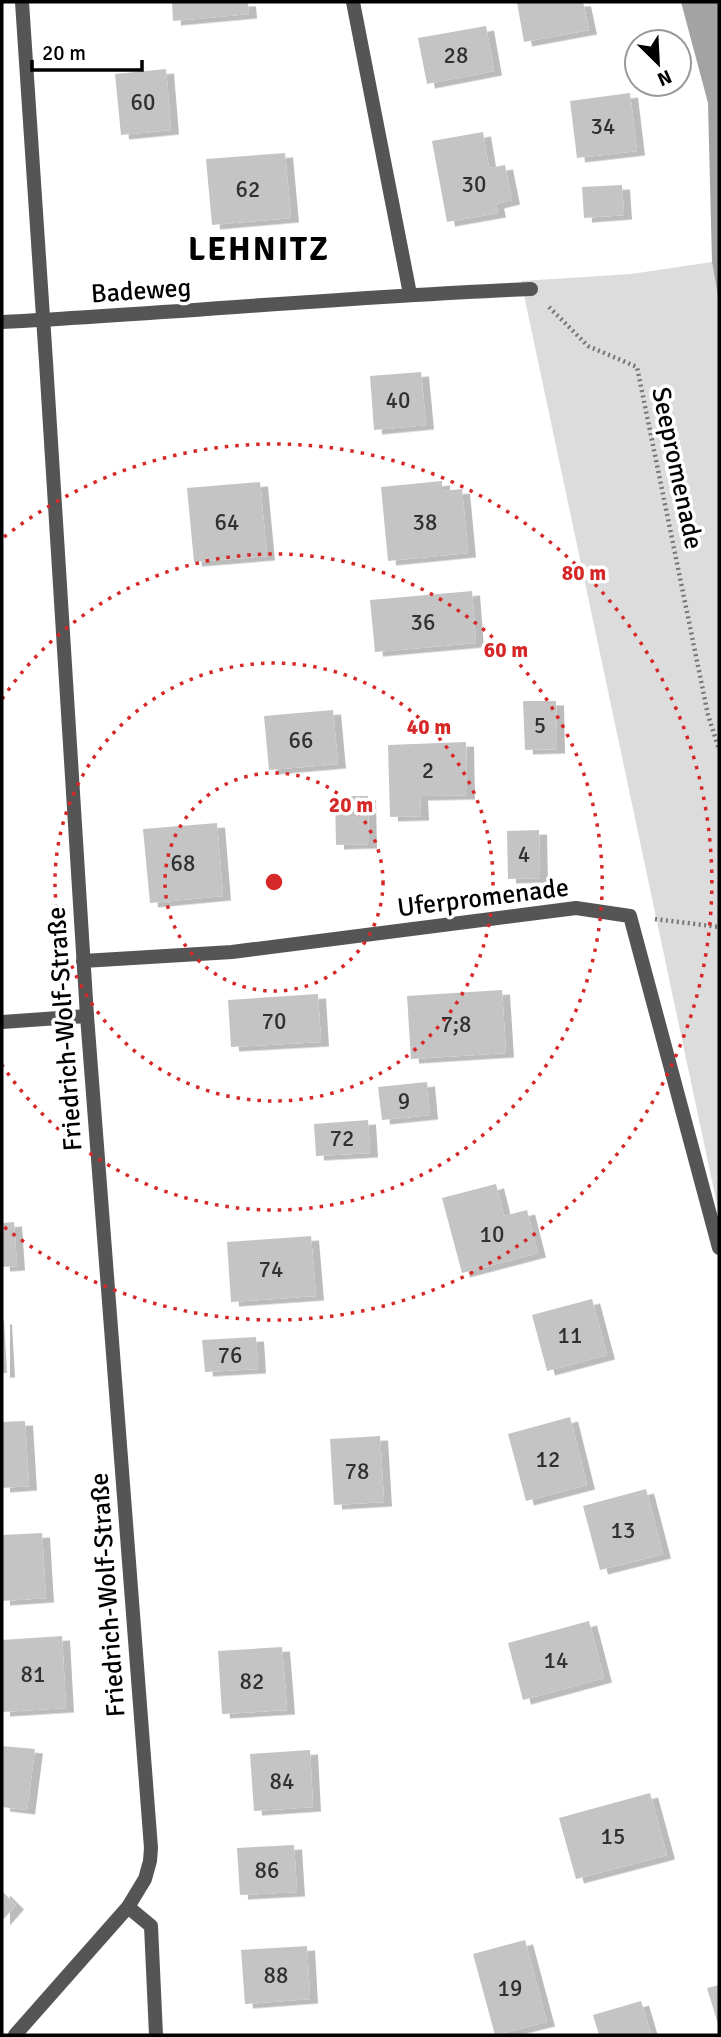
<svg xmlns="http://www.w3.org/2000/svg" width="721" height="2037" font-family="Signika,sans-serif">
<defs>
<filter id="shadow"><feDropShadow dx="8" dy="4.5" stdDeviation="0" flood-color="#0004"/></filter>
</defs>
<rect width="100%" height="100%" fill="#fff"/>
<path fill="#dcdcdc" d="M 712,262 L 719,302 L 719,1214 L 521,281 L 631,274 Z"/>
<path fill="#a3a3a3" d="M 681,2 L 719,2 L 719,302 L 712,262 L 708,103 Z"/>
<path fill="#c4c4c4" filter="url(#shadow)" d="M 172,2 L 248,2 L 249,14 L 173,21 Z
M 517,2 L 583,2 L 589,30 L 524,42 Z
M 486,26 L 494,71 L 427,84 L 418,38 Z
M 166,69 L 171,130 L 121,135 L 115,74 Z
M 630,93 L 637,151 L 577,158 L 570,101 Z
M 483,132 L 489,168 L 505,165 L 512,200 L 496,204 L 498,213 L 447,222 L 432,141 Z
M 285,153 L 291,218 L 212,225 L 206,159 Z
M 622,185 L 624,215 L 584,218 L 582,187 Z
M 421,372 L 426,425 L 374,430 L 370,376 Z
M 442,481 L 442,491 L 462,489 L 468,553 L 388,561 L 381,487 Z
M 260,482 L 267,556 L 194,562 L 187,488 Z
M 472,591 L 476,643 L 375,652 L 370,600 Z
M 523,701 L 556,701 L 557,749 L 525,750 Z
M 333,710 L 338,764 L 269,770 L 264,716 Z
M 466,742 L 467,795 L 420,796 L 421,816 L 390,817 L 388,745 Z
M 335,796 L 368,796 L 369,844 L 336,845 Z
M 217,823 L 223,896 L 150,903 L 143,829 Z
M 539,830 L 540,878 L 508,879 L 507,831 Z
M 502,990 L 506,1053 L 411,1059 L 407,996 Z
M 318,994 L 321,1042 L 231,1047 L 228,1000 Z
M 427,1082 L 430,1115 L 382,1120 L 378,1087 Z
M 368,1120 L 370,1153 L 316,1156 L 314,1124 Z
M 496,1184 L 504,1216 L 527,1210 L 538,1253 L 462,1273 L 442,1198 Z
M 14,1222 L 17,1266 L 2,1267 L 2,1223 Z
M 311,1236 L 316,1296 L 231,1302 L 227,1242 Z
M 592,1299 L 607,1355 L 547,1371 L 532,1315 Z
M 2,1320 L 4,1320 L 7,1373 L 2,1373 Z
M 256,1337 L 258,1369 L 205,1372 L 202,1340 Z
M 570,1417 L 587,1485 L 526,1501 L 508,1434 Z
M 25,1421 L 29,1486 L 2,1488 L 2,1422 Z
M 380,1436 L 384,1502 L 334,1505 L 330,1439 Z
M 646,1489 L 663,1554 L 600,1570 L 583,1506 Z
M 42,1533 L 46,1598 L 2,1601 L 2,1535 Z
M 589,1621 L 604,1678 L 523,1700 L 508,1643 Z
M 62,1636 L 66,1708 L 2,1712 L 2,1640 Z
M 282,1647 L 287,1710 L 222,1714 L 218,1651 Z
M 2,1746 L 35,1749 L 27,1810 L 2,1807 Z
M 310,1750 L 313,1807 L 254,1811 L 250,1754 Z
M 650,1793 L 667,1855 L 576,1879 L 559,1818 Z
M 294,1845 L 297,1892 L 240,1895 L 237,1848 Z
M 2,1891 L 16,1905 L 2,1921 Z
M 525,1940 L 547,2022 L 495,2035 L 473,1954 Z
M 307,1946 L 310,1999 L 245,2004 L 241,1950 Z
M 719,1985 L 719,2027 L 707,1988 Z
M 641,2001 L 651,2035 L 599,2035 L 593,2015 Z"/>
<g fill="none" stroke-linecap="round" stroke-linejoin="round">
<path stroke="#777" stroke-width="4.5" stroke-dasharray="2 3.5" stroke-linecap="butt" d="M 549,307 L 588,346 L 637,367 L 708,715 L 719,749
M 655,919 L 719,927"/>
<path stroke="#555" stroke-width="14" d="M 353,2 L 410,294
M 2,322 C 178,313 354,296 531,289
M 83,961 L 232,952 L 576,908 L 630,916 L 719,1248
M 2,1022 L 87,1016
M 128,1907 L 151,1926 L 156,2035"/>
<path stroke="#555" stroke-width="14" d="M 15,2035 L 128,1907 L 145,1879 L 150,1861 L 151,1848 L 87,1016 L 46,362 L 22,2"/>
</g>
<g fill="none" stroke="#d62828" stroke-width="3.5" stroke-dasharray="3.5 7">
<circle cx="274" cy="882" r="109"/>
<circle cx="274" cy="882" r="219"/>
<path d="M2 699A328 328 0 1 1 2 1065"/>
<path d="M4 537A438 438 0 1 1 4 1227"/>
</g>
<g text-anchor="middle" stroke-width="7" stroke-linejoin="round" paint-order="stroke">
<g font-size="23" fill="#313131">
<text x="456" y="63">28</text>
<text x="143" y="110">60</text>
<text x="603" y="134">34</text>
<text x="474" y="192">30</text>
<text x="248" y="197">62</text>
<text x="398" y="408">40</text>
<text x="227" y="530">64</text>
<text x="425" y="530">38</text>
<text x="423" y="630">36</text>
<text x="540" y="733">5</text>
<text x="301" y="748">66</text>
<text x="428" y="778">2</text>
<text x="524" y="862">4</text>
<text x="183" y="871">68</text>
<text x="274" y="1029">70</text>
<text x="456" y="1032">7;8</text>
<text x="404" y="1109">9</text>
<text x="342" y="1146">72</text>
<text x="492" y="1242">10</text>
<text x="271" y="1277">74</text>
<text x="570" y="1343">11</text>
<text x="230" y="1363">76</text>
<text x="548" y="1467">12</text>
<text x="357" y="1479">78</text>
<text x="623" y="1538">13</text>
<text x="556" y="1668">14</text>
<text x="33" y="1682">81</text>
<text x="252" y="1689">82</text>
<text x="282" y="1789">84</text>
<text x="613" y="1844">15</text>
<text x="267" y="1878">86</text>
<text x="276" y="1983">88</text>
<text x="510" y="1996">19</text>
</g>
<g font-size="26" fill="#000" stroke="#fff">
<text transform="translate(141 290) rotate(-4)" y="9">Badeweg</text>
<text transform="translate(678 468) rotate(78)" y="9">Seepromenade</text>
<text transform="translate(483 897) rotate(-7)" y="9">Uferpromenade</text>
<text transform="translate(64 1029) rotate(-94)" y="9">Friedrich-Wolf-Straße</text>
<text transform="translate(107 1595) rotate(-94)" y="9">Friedrich-Wolf-Straße</text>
</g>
<g font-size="33" font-weight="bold" letter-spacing="2" fill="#000" stroke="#fff">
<text x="259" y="260">LEHNITZ</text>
</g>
</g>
<circle cx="274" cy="882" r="10" fill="#d62828" stroke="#fff" stroke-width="3.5"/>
<g font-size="21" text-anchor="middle" font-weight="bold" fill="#d62828" stroke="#fff" stroke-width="7" stroke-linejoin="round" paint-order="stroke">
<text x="584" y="580">80 m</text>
<text x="506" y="657">60 m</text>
<text x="429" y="734">40 m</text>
<text x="351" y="812">20 m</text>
</g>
<rect width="721" height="2037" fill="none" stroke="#000000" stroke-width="7"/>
<g transform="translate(658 63) rotate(156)"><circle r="33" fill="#ffffff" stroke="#999999" stroke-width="2"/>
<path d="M0-5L12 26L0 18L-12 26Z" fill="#000000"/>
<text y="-10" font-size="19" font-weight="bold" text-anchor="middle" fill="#000000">N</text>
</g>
<path d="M32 60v10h110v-10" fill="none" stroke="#000000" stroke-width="3.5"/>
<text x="42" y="60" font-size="21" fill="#000000" stroke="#ffffff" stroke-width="5" paint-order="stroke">20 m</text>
</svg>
